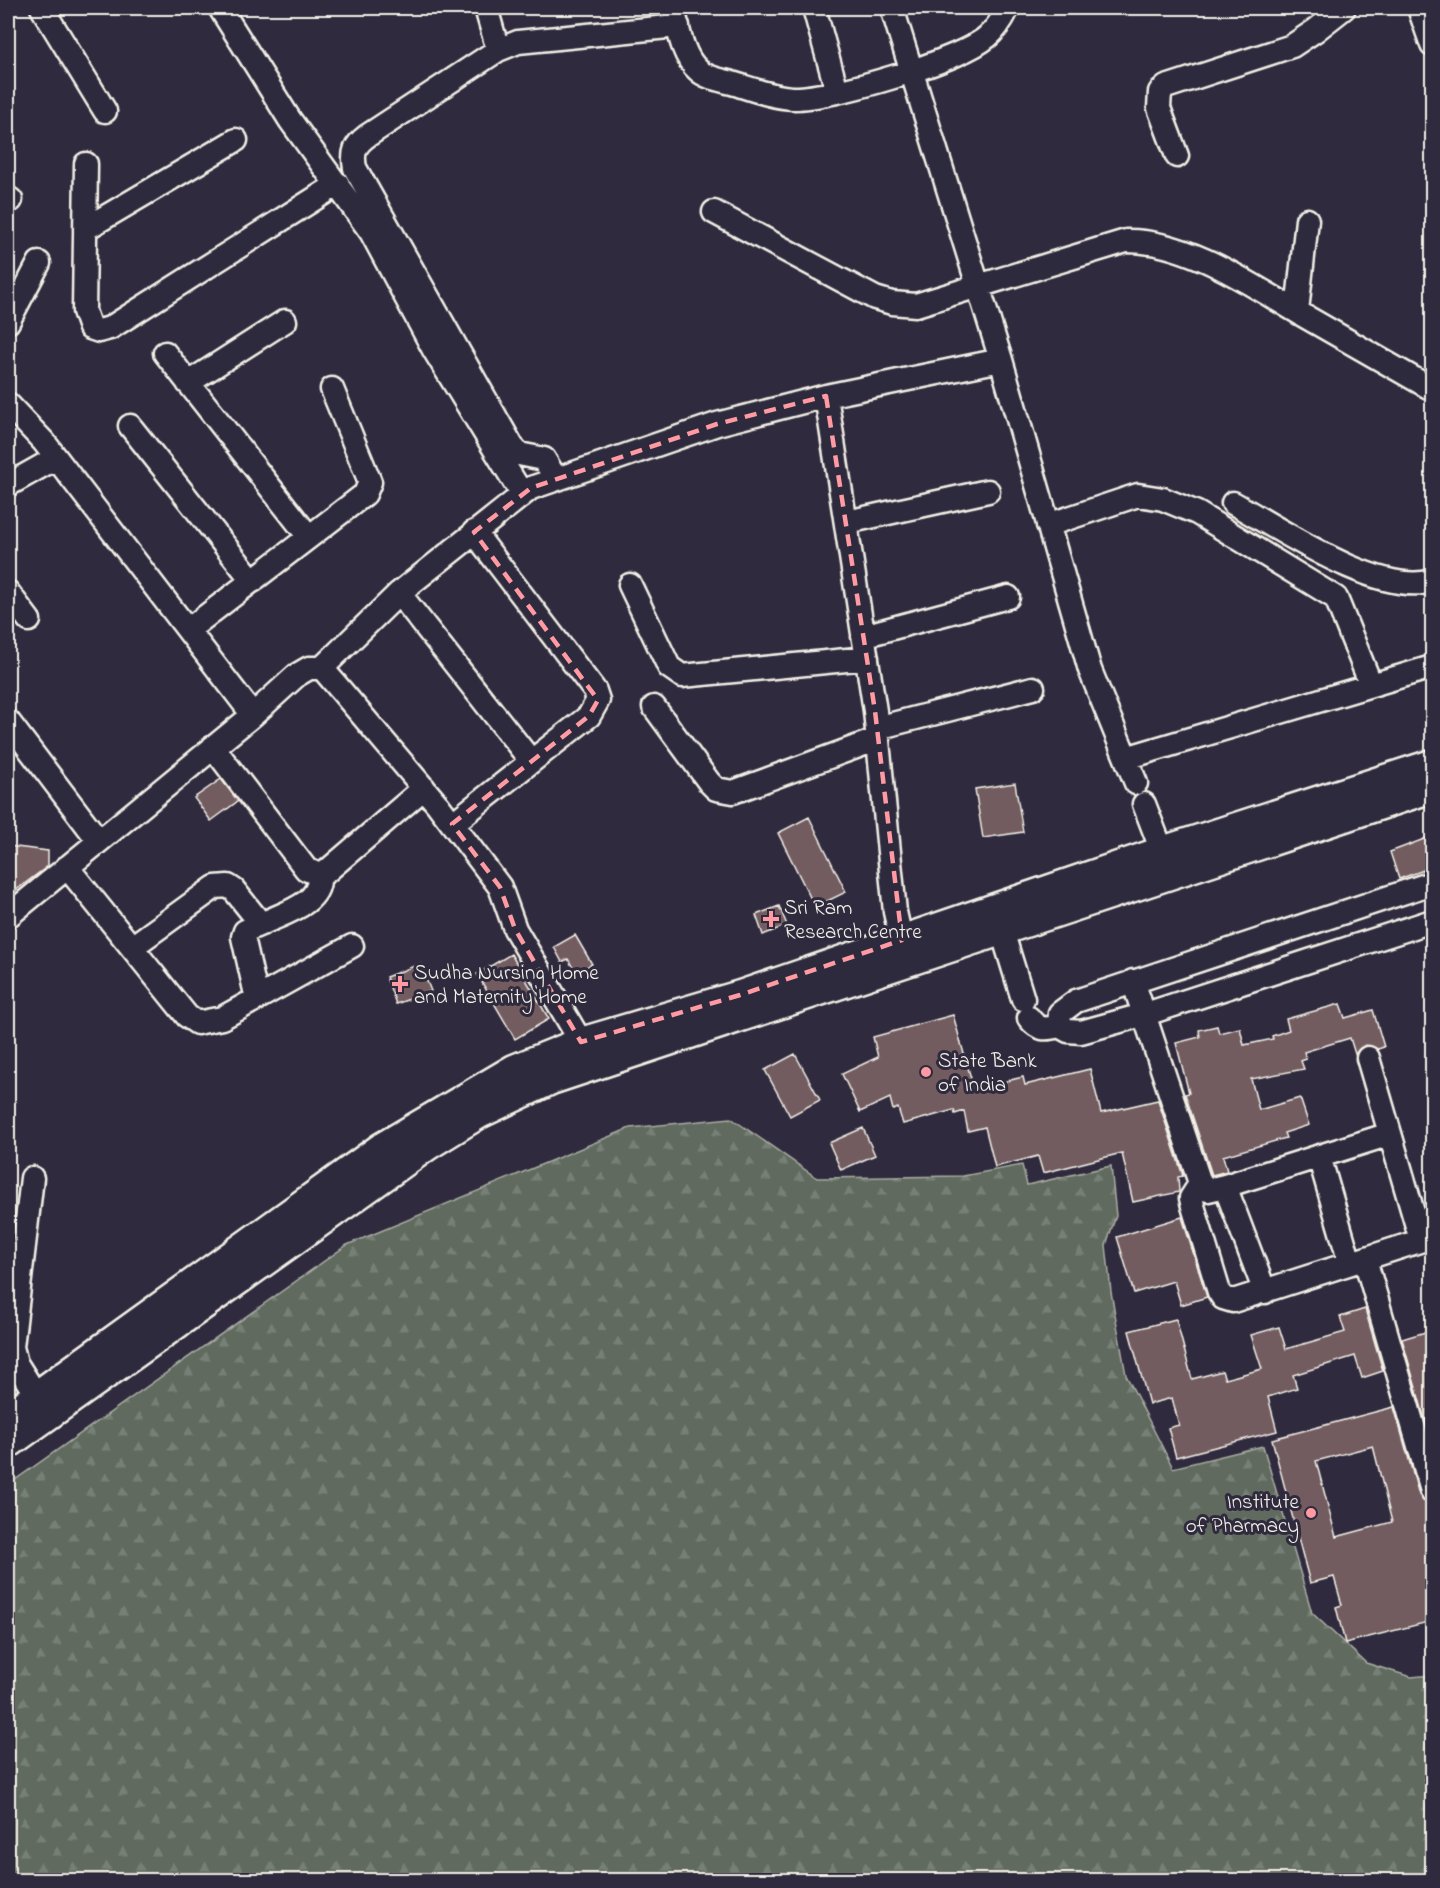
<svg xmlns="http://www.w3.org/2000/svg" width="1440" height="1888" font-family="'Indie Flower',sans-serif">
<defs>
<pattern id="forest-firs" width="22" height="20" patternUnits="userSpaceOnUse" patternTransform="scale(1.5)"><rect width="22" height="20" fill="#606a5f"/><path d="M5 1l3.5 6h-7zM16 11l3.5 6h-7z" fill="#778076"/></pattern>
</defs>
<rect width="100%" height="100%" fill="#2f2a3d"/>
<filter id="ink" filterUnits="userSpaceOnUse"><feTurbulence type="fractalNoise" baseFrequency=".0167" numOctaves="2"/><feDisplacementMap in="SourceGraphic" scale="12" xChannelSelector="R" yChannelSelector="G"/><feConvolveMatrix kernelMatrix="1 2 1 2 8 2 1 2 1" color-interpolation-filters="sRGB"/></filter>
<g filter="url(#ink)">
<path fill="url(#forest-firs)" stroke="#aaaea4" stroke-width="1.5" d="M 731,1118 L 817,1178 L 963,1176 L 1022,1165 L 1027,1185 L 1111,1166 L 1116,1216 L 1106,1245 L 1111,1292 L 1126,1375 L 1173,1468 L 1263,1446 L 1312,1613 L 1366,1663 L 1411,1677 L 1432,1675 L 1432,1880 L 8,1880 L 8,1485 L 347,1245 L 630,1128 Z"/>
<path fill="#725b61" stroke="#f4f1e8" stroke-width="1.5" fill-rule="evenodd" d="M 221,779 L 238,801 L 211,821 L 194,798 Z
M 1015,783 L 1023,832 L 983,838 L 975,789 Z
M 809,817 L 846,892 L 815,907 L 778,833 Z
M 1432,836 L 1432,867 L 1399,879 L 1390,852 Z
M 8,846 L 48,851 L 48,866 L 8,896 Z
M 779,906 L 787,925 L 763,935 L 756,915 Z
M 575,935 L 592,964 L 576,973 L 568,959 L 562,962 L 554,947 Z
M 511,954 L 549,1019 L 515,1039 L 477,974 Z
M 420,964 L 431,991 L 396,1004 L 386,977 Z
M 1340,1004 L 1345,1018 L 1373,1010 L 1384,1047 L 1378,1049 L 1365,1045 L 1355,1054 L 1350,1038 L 1304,1052 L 1306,1059 L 1301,1061 L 1304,1069 L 1251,1079 L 1259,1110 L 1300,1098 L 1309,1125 L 1284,1133 L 1286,1138 L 1223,1156 L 1227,1171 L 1212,1175 L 1185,1094 L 1189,1093 L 1176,1043 L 1200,1037 L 1199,1030 L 1217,1026 L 1219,1033 L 1240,1028 L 1244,1045 L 1273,1039 L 1272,1036 L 1289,1030 L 1286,1019 Z
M 953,1015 L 974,1089 L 1023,1077 L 1025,1085 L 1090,1069 L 1101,1113 L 1158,1100 L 1183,1176 L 1178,1177 L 1179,1192 L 1133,1202 L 1122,1153 L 1043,1173 L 1038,1156 L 995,1167 L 985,1127 L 968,1131 L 964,1111 L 955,1114 L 954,1110 L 903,1124 L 898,1108 L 893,1110 L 890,1098 L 860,1112 L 842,1074 L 878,1057 L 873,1037 Z
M 795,1054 L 820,1100 L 790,1116 L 765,1070 Z
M 863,1128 L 875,1155 L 841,1170 L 829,1143 Z
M 1182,1217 L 1207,1297 L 1181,1305 L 1174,1281 L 1134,1293 L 1117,1237 Z
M 1365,1309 L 1383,1371 L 1362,1378 L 1355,1356 L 1293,1375 L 1297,1388 L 1268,1397 L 1277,1431 L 1176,1457 L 1168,1428 L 1179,1425 L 1172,1398 L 1149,1404 L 1129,1331 L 1176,1319 L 1192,1379 L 1222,1371 L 1225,1379 L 1262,1369 L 1251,1335 L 1279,1327 L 1286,1349 L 1345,1332 L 1340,1317 Z
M 1432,1330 L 1432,1444 L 1402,1339 Z
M 1394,1407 L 1419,1495 L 1423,1501 L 1432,1504 L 1432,1621 L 1345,1643 L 1336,1607 L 1342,1605 L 1334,1577 L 1310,1583 L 1272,1439 ZM 1373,1446 L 1392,1522 L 1336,1537 L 1316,1461 Z"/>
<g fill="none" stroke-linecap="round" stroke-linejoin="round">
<g stroke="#f4f1e8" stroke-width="27">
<path id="minor" d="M 42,8 L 105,111
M 220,8 L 290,120 L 371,232 L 434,350 L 522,494
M 486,8 L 498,50
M 673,8 C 678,27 682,56 698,70 C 706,78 721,80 732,83 C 752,89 772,97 793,98 C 831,99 959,61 987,37 C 996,30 1003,18 1008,8
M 814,8 L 837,91
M 892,8 L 1001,360 L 1090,670 L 1136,783
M 1419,8 L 1432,45
M 1177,156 L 1159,108 L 1160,92 L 1166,87 L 1292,46 L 1316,30 L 1344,8
M 86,164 L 84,311 L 90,328 L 99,331 L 110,328 L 338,184
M 8,198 L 11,200
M 714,212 L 875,298 L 892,303 L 916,305 L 1126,241 C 1187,240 1250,284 1301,314 C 1345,339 1389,364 1432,389
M 85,229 L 236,140
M 1297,311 L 1307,220
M 8,322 L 39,263
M 165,353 L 309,537
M 188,383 L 285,321
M 826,396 L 875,711 L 895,912 L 905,956
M 8,404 L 44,442 L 253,715
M 130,426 L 253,581
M 556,479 L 544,459 L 519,454 L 512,446 L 355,168 C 352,152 355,145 367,136 L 498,50 L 518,42 L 678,26
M 8,485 L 56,458
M 1233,503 C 1280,529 1379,597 1432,581
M 847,522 L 988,491
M 1048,525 L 1138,495 L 1163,499 L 1197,513 L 1336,598 L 1371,685
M 630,585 L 669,667 L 682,676 L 867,658
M 8,592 L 29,620
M 399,593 L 531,761
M 188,630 L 365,494 L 370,482 L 332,389
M 863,636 L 1008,597
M 322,668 L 399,593 L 531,488 L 717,424 L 826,396 L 1001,360
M 654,707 L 709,782 L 716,789 L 733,792 L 878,739
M 8,721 L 99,841
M 877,728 L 1033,688
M 213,747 L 306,869 L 319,875 L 326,872 L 424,788
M 1126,758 L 1432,667
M 1144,804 L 1162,851
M 452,824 L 589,716 L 598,700 L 595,691 L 474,532
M 67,867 L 187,1016 L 197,1023 L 222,1018 L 352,946
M 1432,883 L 1076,1001 L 1060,1013 L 1059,1026 L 1068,1031 L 1081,1032 L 1146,1014 L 1432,921
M 8,916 L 253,715 L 297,675 L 309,668 L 322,668 L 438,805 L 500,887 L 515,929 L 581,1042
M 1002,931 L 1023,999
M 132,947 L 215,887 L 228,886 L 234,890 L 261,924 C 284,913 322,904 319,875
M 1133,981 L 1202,1189 L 1208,1190 L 1225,1186 L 1390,1134
M 257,999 L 243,937 L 245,931 L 261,924
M 1029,1018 C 1038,1030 1045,1030 1059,1026
M 1368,1058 L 1421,1240
M 1319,1156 L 1350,1263
M 32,1178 L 12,1347 L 16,1363 L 36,1395
M 1200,1184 L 1191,1198 L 1193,1206 L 1219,1292 L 1223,1298 L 1233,1301 L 1432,1237
M 1225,1186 L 1265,1292
M 1365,1259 L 1432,1491"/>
</g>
<g stroke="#f4f1e8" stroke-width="33">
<path id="major" d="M 8,1416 L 382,1147 L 514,1069 L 581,1042 L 740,995 L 1162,851 L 1432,764
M 8,1444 L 427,1146 L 479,1114 L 551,1080 L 1432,788"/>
</g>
<use href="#minor" stroke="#2f2a3d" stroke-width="22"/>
<use href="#major" stroke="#2f2a3d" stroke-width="28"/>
</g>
</g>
<path fill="none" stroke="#ff9aa2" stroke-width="4.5" stroke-dasharray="12 8" stroke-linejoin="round" d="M 826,396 L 875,711 L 902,940 L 740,995 L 581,1042 L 515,929 L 500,887 L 452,824 L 589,716 L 598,700 L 474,532 L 531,488 L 717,424 Z"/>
<g fill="#ff9aa2" stroke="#2f2a3d" stroke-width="2">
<path d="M768 910h6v6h6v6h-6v6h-6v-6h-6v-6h6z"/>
<path d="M397 975h6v6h6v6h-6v6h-6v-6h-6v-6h6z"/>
<circle cx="926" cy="1072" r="6"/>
<circle cx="1311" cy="1513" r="6"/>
</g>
<g text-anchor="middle" stroke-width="6" stroke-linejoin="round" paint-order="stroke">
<g font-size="21" fill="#f4f1e8" stroke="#2f2a3d" text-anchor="start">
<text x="784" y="914">Sri Ram<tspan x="784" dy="24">Research Centre</tspan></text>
<text x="414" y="979">Sudha Nursing Home<tspan x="414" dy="24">and Maternity Home</tspan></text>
<text x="938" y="1067">State Bank<tspan x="938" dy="24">of India</tspan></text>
<text x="1299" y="1508" text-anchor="end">Institute<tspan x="1299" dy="24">of Pharmacy</tspan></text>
</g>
</g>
<rect width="1440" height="1888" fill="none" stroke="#2f2a3d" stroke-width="30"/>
<rect x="15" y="15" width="1410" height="1858" fill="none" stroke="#f4f1e8" stroke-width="2" filter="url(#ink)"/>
</svg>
